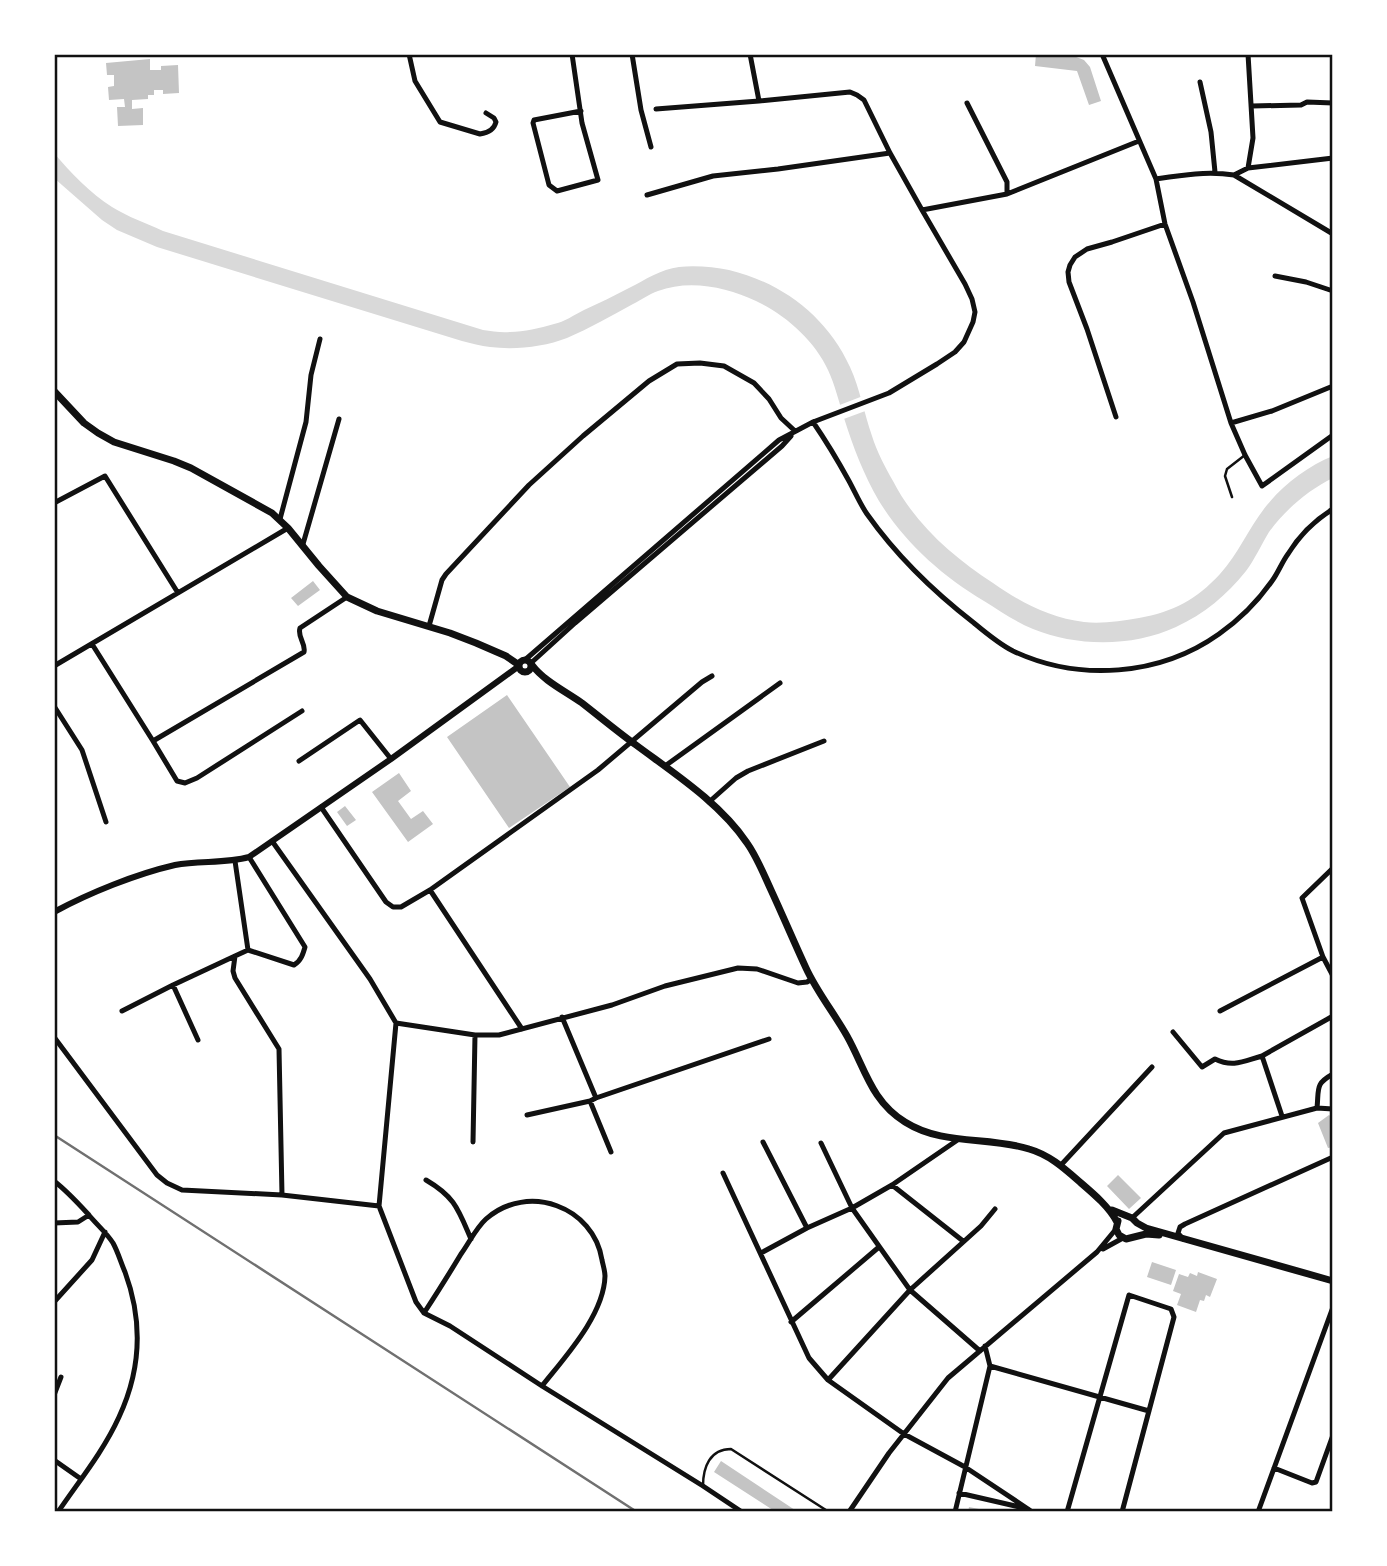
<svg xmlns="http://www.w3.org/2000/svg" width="1387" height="1566" font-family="'Fira Sans',sans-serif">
<rect width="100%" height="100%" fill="#fff"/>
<path fill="#d9d9d9" d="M 54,153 C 71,173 90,193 112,207 C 128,217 146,223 163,231 L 483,330 C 492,331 501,333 510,332 C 524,332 540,328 554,324 C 564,322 574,315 584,310 C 599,303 614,296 629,288 C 645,280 661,269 679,267 C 695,265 714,267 729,270 C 783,283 827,317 850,367 C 860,389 864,413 872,436 C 877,452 885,467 893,481 C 915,524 953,557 993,583 C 1020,602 1050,618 1084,622 C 1102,624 1121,621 1139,618 C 1173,612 1196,600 1220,574 C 1239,553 1249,527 1267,505 C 1284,484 1308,466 1333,456 L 1333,478 C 1308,490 1285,510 1269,532 C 1261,545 1255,559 1246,571 C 1227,595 1204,614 1176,627 C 1133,647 1077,647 1033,629 C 1016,622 1000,611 984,601 C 942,576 905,543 879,501 C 864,475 853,447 844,418 C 839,402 835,385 828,370 C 815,341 785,314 756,301 C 727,287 689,279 658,291 C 649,294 641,300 633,304 C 611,316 590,328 567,338 C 544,347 515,350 490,347 C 481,346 471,343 462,341 L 157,247 L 117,230 L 102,220 L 54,178 Z"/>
<path fill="#fff" d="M 863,396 L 868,410 L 841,420 L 837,406 Z"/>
<path fill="#c4c4c4" d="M 1036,54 L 1071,55 L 1084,60 L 1090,67 L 1101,101 L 1089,105 L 1077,71 L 1035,66 Z
M 150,59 L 150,70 L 161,70 L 161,66 L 178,65 L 179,93 L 163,94 L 163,90 L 154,90 L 154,95 L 148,95 L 148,99 L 132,100 L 132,109 L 143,108 L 143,125 L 118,126 L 117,107 L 125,107 L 124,99 L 109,100 L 108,87 L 114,86 L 114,75 L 107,75 L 106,63 Z
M 313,581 L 320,590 L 298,606 L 291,598 Z
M 507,695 L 570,787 L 509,828 L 447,737 Z
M 399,773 L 411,791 L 398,801 L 411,819 L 423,811 L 433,824 L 408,842 L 372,792 Z
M 345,806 L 356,820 L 347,826 L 337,812 Z
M 1329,1115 L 1333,1118 L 1333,1147 L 1328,1148 L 1318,1123 Z
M 1118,1175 L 1141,1198 L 1129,1209 L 1107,1186 Z
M 1152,1262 L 1176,1270 L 1171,1285 L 1147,1277 Z
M 1198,1272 L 1217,1279 L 1210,1297 L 1206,1295 L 1204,1301 L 1200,1300 L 1196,1312 L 1177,1305 L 1181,1294 L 1173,1291 L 1179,1274 L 1188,1277 L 1190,1273 L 1197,1276 Z
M 721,1461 L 798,1512 L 776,1512 L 714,1472 Z
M 969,1507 L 989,1511 L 989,1512 L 968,1512 Z"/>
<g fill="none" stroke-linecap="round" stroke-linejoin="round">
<path stroke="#111" stroke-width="2.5" d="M 1232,497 L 1225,476 L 1227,469 L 1245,455
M 703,1486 C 703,1467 710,1449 731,1449 L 829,1512"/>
<path stroke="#111" stroke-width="5" d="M 409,54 L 415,81 L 440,122 L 480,134 C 488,133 494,130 496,122 L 494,118 L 486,113
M 572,54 L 582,123 L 598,180 L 557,191 L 549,185 L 533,123 L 534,120 L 581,111
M 632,54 L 641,110 L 651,147
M 1102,54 L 1156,179 L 1165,224 L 1193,302 L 1231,423 L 1245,455 L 1262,486 L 1333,435
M 1248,54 L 1253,138 L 1248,168
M 1200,82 L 1211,132 L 1215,172
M 1252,106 L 1301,105 L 1307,102 L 1333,103
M 656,109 L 759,101
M 1234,175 L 1248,168 L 1333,158
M 1156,179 C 1182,175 1207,171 1234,175 L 1333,234
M 1007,194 L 1139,141
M 647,195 L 713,176 L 778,169 L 890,153
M 922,210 L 1007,194 L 1007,182 L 967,103
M 1275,276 L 1306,282 L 1333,291
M 1116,417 L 1087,329 L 1069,282 L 1068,272 L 1070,265 L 1075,257 L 1087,249 L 1112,242 L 1165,224
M 813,422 C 826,441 838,461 849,481 C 855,492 860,504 867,514 C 896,555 934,592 974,623 C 986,633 999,644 1013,651 C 1079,682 1160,676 1219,634 C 1239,620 1258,601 1272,581 C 1278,573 1282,562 1288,554 C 1299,536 1315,520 1333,509
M 1231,423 L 1272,411 L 1333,386
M 54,503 L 105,476 L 178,593
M 280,519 L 306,422 L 311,375 L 320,339
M 303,544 L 339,419
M 429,626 L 442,580 L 446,574 L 529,485 L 583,436 L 649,381 L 677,364 L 700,363 L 724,366 L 754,383 L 769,399 L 781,418 L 795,431
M 92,644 L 153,741
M 526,659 L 779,440 L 813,422 L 889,393 L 937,364 L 955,352 L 964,342 L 973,322 L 975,312 L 972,299 L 965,284 L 922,210 L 890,153 L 864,100 L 857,95 L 850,92 L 759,101 L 750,54
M 531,663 L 575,623 L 782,446 L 791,436
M 54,666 L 288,528
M 54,706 L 82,750 L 106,822
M 302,711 L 197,778 L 185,783 L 177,781 L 153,741 L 304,652 C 306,643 297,637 300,628 L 347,597
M 299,761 L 360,720 L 391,759
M 665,766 L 780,683
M 709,802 L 736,778 L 748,771 L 824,741
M 321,807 L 386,902 L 393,907 L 401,907 L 430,890 L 598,770 L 702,682 L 712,676
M 272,841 L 370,979 L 396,1023 L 379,1206 L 416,1302 L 424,1313 L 450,1326 L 542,1386 L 703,1486 L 742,1512
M 235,861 L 248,950 L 235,956 L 233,971 L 235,978 L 279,1049 L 282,1195
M 1333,868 L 1302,898 L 1323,957 L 1333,976
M 430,890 L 522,1029
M 248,950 L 294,965 C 301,961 303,954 305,947 L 249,857
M 173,985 L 198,1040
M 122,1011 L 173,985 L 235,956
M 1220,1011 L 1323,957
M 562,1017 L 596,1098
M 396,1023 L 475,1035 L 499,1035 L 612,1005 L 665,986 L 738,968 L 757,969 L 798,983 L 807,982 L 812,979
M 1173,1032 L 1202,1067 L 1215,1059 C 1233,1068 1244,1061 1262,1056 L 1282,1116
M 54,1037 L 157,1175 L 167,1183 L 182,1190 L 282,1195 L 379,1206
M 1262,1056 L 1333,1016
M 590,1101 L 611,1152
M 1317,1108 C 1319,1088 1315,1084 1333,1074
M 527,1115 L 590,1101 L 596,1098 L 769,1039
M 473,1142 L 475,1035
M 763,1142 L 807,1228
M 821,1143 L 852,1208 L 910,1290 L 980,1351
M 1061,1165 L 1152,1067
M 723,1173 L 809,1358 L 828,1380 L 904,1434 L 965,1467 L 1028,1509
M 426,1180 C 455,1197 458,1209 471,1239
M 54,1181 C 67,1191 77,1202 88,1214 C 96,1224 106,1232 113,1243 C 118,1252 121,1263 125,1272 C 143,1321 141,1370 119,1417 C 103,1452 79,1481 58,1512
M 892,1185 L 963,1241
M 1132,1218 L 1224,1133 L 1317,1108 L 1333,1109
M 54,1223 L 78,1222 L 89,1215
M 1183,1239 L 1178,1233 L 1180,1227 L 1185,1224 L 1333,1157
M 1103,1249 L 1123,1238
M 761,1253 L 807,1228 L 852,1208 L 892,1185 L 959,1139
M 54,1302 L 92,1260 L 105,1232
M 424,1313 C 437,1293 449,1274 461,1254 C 469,1243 476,1228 486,1219 C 528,1182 594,1207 602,1260 C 603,1265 605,1271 605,1276 C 604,1315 565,1357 542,1386
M 791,1322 L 879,1247
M 990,1366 L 1149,1411
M 828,1380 L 910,1290 L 981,1226 L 995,1209
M 54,1395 L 61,1377
M 54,1460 L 81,1479
M 1274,1468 L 1312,1483 L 1316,1482 L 1333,1435
M 959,1493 L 1028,1509 L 1032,1512
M 849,1512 L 889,1453 L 948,1378 L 1097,1252 L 1116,1229
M 955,1512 L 990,1366 L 985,1346
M 1067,1512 L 1129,1295 L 1171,1309 L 1174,1317 L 1122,1512
M 1258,1512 L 1333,1307"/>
<path stroke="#111" stroke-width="6" d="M 54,912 C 89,893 136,874 175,865 C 199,860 225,864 249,857 L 391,759 L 519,666"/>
<path stroke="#111" stroke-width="7" d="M 54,391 L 84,423 L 98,433 L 114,442 L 174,461 L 191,468 L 272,513 L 288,528 L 319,566 L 347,597 L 377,611 L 450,633 L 476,643 L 506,656 L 519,665
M519 666a6 6 0 1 1 12 0a6 6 0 1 1-12 0Z
M 532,665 C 544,681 565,691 582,703 C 600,717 618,732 636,745 C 675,774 720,803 747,843 C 757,857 764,875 771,890 C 783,916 794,942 806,968 C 817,992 834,1013 847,1036 C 865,1068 871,1101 905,1122 C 943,1146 988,1136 1029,1149 C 1050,1155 1065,1169 1081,1183 C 1095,1195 1109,1207 1117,1222
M 1112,1210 L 1132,1218 L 1137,1223 L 1146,1228 L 1333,1281
M 1118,1221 L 1116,1229 L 1119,1235 L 1126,1239 L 1146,1234 L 1159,1235"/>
<path stroke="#707070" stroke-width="2.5" d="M 54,1135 L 637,1512"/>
</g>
<rect width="1387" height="1566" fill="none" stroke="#ffffff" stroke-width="112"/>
<rect x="56" y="56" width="1275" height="1454" fill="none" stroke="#111" stroke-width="2.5"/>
</svg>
